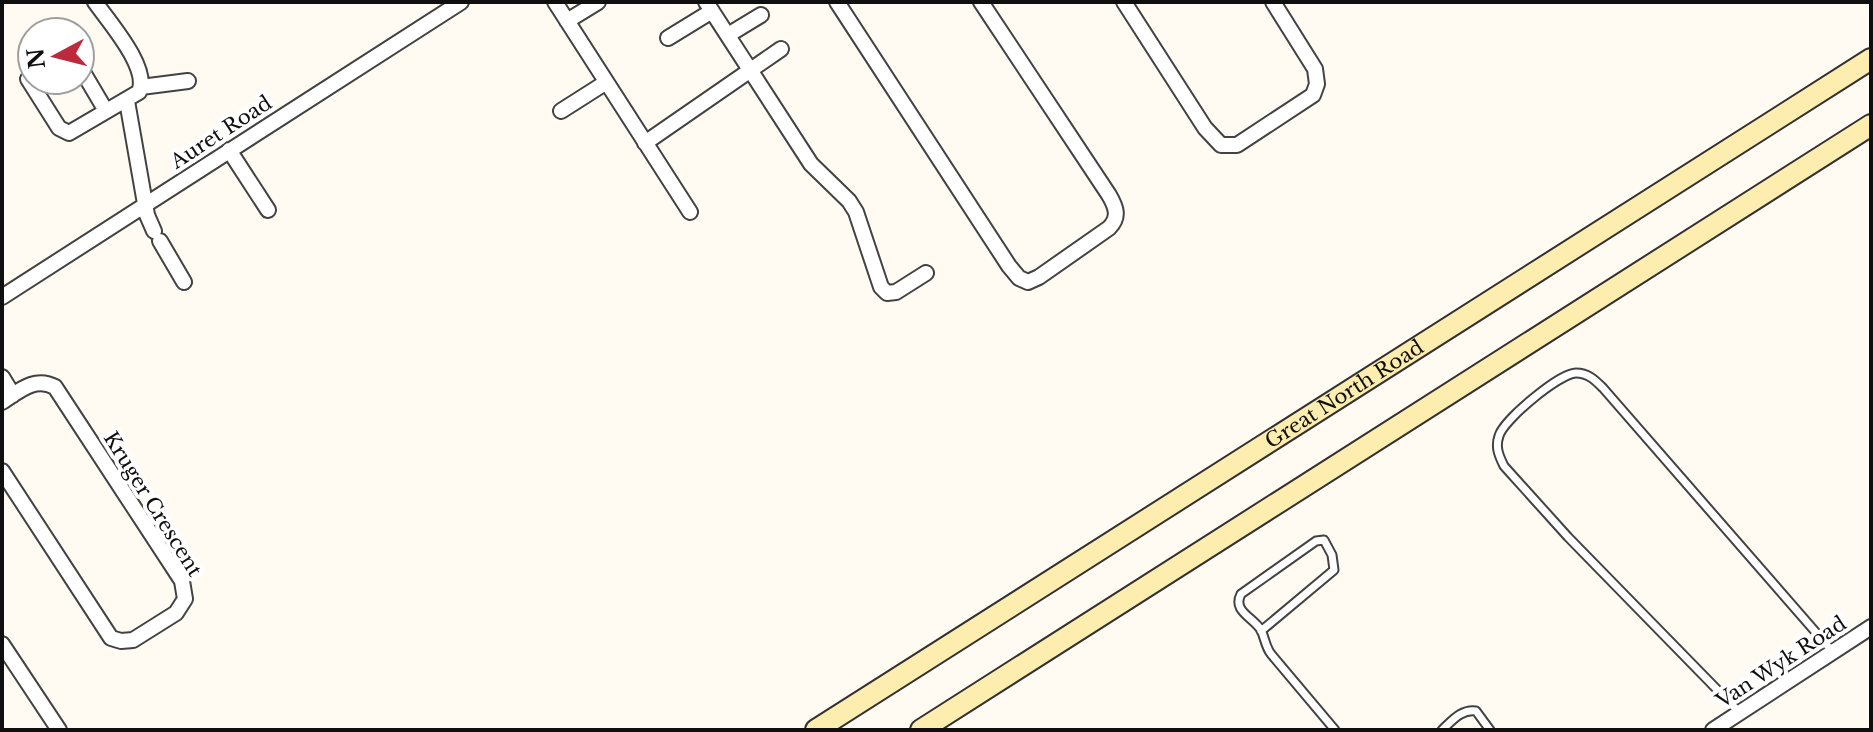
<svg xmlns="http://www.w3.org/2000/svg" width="1873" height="732" font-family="'Libre Baskerville',serif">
<rect width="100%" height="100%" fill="#fffbf2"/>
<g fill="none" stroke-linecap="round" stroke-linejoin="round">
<g stroke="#424242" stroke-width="11">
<path id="lane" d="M 1261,631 L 1334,570 L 1332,555 L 1324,540 L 1316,541 L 1241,594 C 1232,611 1253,617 1261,630 C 1265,638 1265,646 1271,654 L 1335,730
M 1740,713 L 1568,537 L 1504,466 C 1499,456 1495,447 1499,436 C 1503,420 1560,373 1576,373 C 1588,373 1595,380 1603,388 L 1833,652
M 1442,730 C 1452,721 1461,709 1476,711 L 1490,730"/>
</g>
<g stroke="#424242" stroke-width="18">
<path id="street" d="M 555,2 L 690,212
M 706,2 L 811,164 L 849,201 L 856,212 L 881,287 L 887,293 L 896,292 L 926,273
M 837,2 L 1009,266 L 1019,278 L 1028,282 L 1039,277 L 1109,228 C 1120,217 1116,207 1109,195 L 981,2
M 1124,2 L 1205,128 L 1221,145 L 1237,145 L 1313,95 L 1317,84 L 1315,69 L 1273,2
M 567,21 L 598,2
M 728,35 L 761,15
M 668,38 L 712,11
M 80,67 L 106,111
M 28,79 L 59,128 L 69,133 L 139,92 C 150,68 109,22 95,2
M 141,87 L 188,81
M 127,101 L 147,215 L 154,231
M 561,111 L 605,83
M 645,143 L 781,49
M 229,150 L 268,210
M 160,241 L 184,282
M 2,297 L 461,2
M 2,377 L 13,395
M 2,402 C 19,391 35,376 55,387 L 182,581 L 185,599 L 176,613 L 133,640 L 121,641 L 111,638 L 2,471
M 2,644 L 59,730
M 1713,730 L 1871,627"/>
</g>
<g stroke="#313131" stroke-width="24">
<g id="secondary">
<path id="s1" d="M 816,730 L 1871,59"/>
<path d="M 921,730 L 1871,125"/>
</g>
</g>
<use href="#lane" stroke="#fff" stroke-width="7"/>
<use href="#street" stroke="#fff" stroke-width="14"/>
<use href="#secondary" stroke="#fdeeaf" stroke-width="20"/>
</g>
<g text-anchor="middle" stroke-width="8" stroke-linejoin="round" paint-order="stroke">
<g font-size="20" fill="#0f0f0f" stroke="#fff">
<text transform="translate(221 132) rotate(-33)" y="7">Auret Road</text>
<text dy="7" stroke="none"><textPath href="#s1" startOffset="626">Great North Road</textPath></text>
<text transform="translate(153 504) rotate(58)" y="7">Kruger Crescent</text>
<text transform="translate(1781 662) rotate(-33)" y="7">Van Wyk Road</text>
</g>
</g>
<rect width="1873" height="732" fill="none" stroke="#0f0f0f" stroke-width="8"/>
<g transform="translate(56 56) rotate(263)"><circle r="38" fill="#ffffff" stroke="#9f9f9f" stroke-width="2"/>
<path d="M0-6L14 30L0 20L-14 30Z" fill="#bd2a3c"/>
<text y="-12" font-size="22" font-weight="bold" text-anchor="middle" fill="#0f0f0f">N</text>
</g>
</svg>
